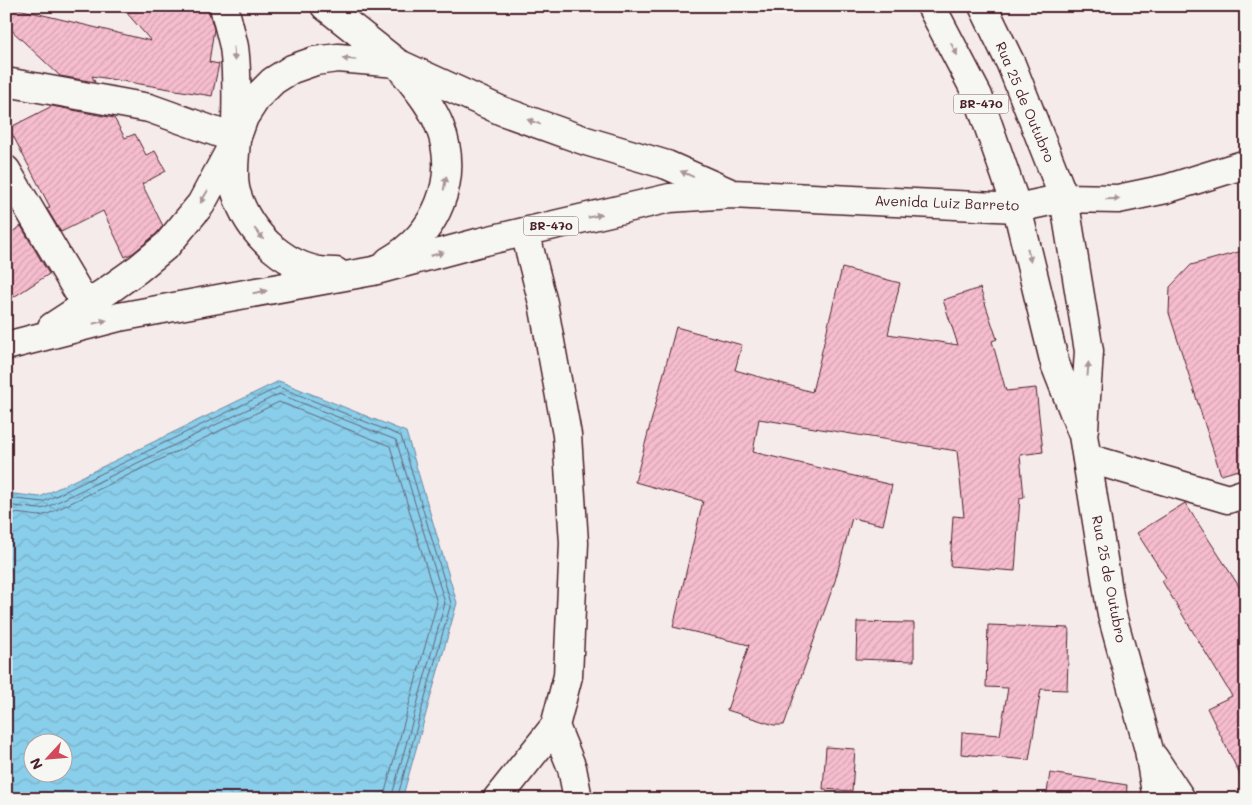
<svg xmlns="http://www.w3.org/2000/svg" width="1252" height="805" font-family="Mali,sans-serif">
<defs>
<pattern id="water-waves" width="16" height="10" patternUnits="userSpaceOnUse" patternTransform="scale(1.25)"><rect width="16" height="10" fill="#89ceea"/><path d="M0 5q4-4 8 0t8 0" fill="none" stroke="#78b0c9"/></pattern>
<pattern id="building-hatch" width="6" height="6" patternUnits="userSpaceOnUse" patternTransform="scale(1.25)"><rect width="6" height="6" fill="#f6bdce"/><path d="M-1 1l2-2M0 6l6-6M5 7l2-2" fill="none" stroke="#d4a2b1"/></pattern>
</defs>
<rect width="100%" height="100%" fill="#f6ebeb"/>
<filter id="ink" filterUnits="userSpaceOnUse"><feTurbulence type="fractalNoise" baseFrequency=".02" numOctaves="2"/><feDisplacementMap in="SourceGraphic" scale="10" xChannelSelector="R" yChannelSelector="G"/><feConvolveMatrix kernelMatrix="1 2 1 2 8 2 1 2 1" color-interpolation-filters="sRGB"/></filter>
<g filter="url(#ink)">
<path fill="url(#water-waves)" stroke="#70889e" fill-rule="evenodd" d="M 279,381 L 406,432 L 457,603 L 402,799 L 6,799 L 6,493 L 40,497 ZM 32,742 L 62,742 L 62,772 L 32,772 Z"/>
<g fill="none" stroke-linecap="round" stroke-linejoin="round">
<path stroke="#636577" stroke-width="1" d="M 6,498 L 43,502 L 279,387 L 401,436 L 451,603 L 397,799
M 6,505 L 39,509 L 45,508 L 279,394 L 396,440 L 445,603 L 391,799
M 6,512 L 39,516 L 48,514 L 279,402 L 390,446 L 437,603 L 383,799"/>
</g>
<path fill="url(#building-hatch)" stroke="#4a1f2b" d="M 6,6 L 151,41 L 121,6 L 207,6 L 214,29 L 209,62 L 219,64 L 212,96 L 92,76 L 95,82 L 60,76 L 6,25 Z
M 52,106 L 114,118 L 125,138 L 135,134 L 146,155 L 155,151 L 166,171 L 142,184 L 163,226 L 156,234 L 133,253 L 125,257 L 103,211 L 61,232 L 47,209 L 50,207 L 9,128 Z
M 21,226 L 49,274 L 6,302 L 6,236 Z
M 1246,250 L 1246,434 L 1239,436 L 1246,458 L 1246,468 L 1221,475 L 1169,313 L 1170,287 L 1191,265 Z
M 842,268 L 900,283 L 888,334 L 958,345 L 943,300 L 980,288 L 997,339 L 992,341 L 1006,391 L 1036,388 L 1043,452 L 1020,455 L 1024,497 L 1020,498 L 1015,571 L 950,566 L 953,516 L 964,517 L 957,451 L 759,419 L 753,452 L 892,485 L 883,525 L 852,518 L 835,581 L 784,725 L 774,725 L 727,710 L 749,645 L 673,627 L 703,501 L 635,482 L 676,327 L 742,345 L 735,370 L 812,392 Z
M 1185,503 L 1246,597 L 1246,787 L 1207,708 L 1232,696 L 1162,581 L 1166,578 L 1137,533 Z
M 857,622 L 914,623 L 914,661 L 856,659 Z
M 988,625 L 1069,628 L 1067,690 L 1041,689 L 1029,760 L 961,754 L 962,732 L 1000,735 L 1008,688 L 986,687 Z
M 826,747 L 855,749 L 852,791 L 823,789 Z
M 1050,773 L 1127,785 L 1126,799 L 1046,799 Z"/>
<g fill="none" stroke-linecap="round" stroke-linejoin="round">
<g stroke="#4a1f2b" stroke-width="31">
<path id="minor" d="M 6,82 L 149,108 L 236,139
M 6,170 L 86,305
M 1087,458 L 1228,499 L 1246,493
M 555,726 L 572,768 L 578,799
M 497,799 L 555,726 L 568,676 L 574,543 L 567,435 L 543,303 L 525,232"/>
</g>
<g stroke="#4a1f2b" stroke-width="31">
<path id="major" d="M 224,6 C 227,20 231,33 234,47 C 238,75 236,107 236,135 C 236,154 231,173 236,192 C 249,235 289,273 336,272
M 325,6 L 397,63 L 502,111 L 586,141 L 667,165 L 728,192
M 931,6 L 978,96 L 1017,208 L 1055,364 L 1083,435 L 1112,615 L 1149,750 L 1157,799
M 983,6 L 1011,64 L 1064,198 L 1089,351 L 1084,429
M 52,327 L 107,291 L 138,269 L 167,245 L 201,204 L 236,139 L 244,117 L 257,97 L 273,81 L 292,69 L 315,61 L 338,58 L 397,63 C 412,83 431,103 440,127 C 460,180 436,234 389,261
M 6,346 L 119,317 L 373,271 L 481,242 L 670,198 L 732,194 L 1017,208 L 1064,198 L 1118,199 L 1166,189 L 1246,164
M 1154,758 L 1181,799"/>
</g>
<use href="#minor" stroke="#f6f6f2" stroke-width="28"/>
<use href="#major" stroke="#f6f6f2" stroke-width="28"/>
</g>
<defs><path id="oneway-solid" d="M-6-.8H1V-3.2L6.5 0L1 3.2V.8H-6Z" transform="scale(1.25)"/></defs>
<g fill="#a99598">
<use href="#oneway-solid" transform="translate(954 49) rotate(62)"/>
<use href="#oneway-solid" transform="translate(234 54) rotate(86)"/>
<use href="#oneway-solid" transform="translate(349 59) rotate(-175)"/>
<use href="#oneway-solid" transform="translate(534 122) rotate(-161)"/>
<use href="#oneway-solid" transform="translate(687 174) rotate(-156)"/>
<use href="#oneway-solid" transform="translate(445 183) rotate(-80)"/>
<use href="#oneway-solid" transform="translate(204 197) rotate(120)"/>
<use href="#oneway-solid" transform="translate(1113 199) rotate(-2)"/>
<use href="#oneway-solid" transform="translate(595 216) rotate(-13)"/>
<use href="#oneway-solid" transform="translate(259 234) rotate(51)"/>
<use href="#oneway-solid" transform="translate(437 254) rotate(-15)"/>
<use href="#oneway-solid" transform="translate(1029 255) rotate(77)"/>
<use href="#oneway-solid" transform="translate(260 292) rotate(-10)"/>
<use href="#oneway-solid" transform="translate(100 322) rotate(-14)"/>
<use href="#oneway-solid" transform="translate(1088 369) rotate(-86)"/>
</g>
</g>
<g text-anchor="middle" stroke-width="4.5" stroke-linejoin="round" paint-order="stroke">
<g fill="#f6f6f2" stroke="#7e6067" stroke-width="1">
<rect x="953.5" y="94.5" width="55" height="19" rx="4"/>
<rect x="523.5" y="216.5" width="55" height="19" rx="4"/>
</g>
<g font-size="12" font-weight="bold" fill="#4a1f2b">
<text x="981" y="108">BR-470</text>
<text x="551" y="230">BR-470</text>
</g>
<g font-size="14" fill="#4a1f2b" stroke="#f6f6f2">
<text transform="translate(1025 102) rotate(67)" y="5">Rua 25 de Outubro</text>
<text transform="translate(947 203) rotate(2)" y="5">Avenida Luiz Barreto</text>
<text transform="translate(1109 579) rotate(79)" y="5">Rua 25 de Outubro</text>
</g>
</g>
<rect width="1252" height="805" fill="none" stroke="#f6f6f2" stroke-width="25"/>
<rect x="12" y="12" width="1227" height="780" fill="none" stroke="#4a1f2b" stroke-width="2" filter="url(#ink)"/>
<g transform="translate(48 758) rotate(244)"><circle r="24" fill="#f6f6f2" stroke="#b1a0a2"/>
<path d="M0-4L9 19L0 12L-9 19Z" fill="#d1495b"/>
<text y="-8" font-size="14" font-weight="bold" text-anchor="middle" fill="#4a1f2b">N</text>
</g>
</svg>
